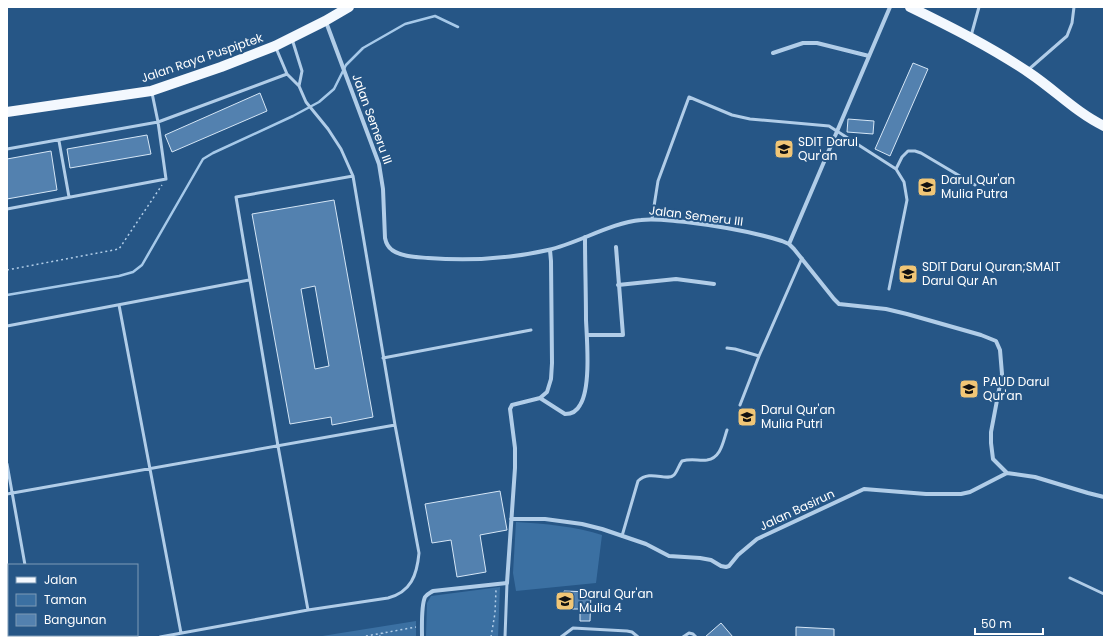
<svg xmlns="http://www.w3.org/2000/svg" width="1111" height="644" font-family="Poppins,sans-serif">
<rect width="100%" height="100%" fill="#265686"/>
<path fill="#3b70a2" d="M 516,522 C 545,524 575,526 602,535 L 596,583 L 516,591 L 513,573 Z
M 500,587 L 498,637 L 426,637 L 427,603 L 431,596 Z
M 416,621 L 416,637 L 316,637 Z"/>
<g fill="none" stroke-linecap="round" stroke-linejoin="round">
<path stroke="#a6c9e9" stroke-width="2.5" d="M 7,295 L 119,276 L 133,272 L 142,265 L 203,159 L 213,153 L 293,116 L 319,102 L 334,89 L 346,65 L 363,48 L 405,24 L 435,16 L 458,27"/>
</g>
<path fill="#5381af" stroke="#d5e6f6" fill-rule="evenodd" d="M 913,63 L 928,69 L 890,156 L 875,149 Z
M 260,93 L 267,111 L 172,152 L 165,135 Z
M 848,119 L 874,121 L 873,134 L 847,132 Z
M 147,135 L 151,154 L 70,168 L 67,149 Z
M 51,151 L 57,190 L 7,199 L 7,159 Z
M 334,200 L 373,417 L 332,425 L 331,417 L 290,424 L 252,214 ZM 315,286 L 329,366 L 315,369 L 301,289 Z
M 500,491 L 507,530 L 480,535 L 486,572 L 457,577 L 451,540 L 432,543 L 425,504 Z
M 564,591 L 591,592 L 590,621 L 580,621 L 580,609 L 564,609 Z
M 721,623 L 733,637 L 705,637 Z
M 796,627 L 834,629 L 834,637 L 796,637 Z"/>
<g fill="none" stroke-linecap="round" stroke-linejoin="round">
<path stroke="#b1cde8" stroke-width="1.5" stroke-dasharray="2 3" stroke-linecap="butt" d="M 7,270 L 119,249 L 162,185
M 361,637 L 416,627
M 379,637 L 383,633
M 491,637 L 495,613 L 496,590"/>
<path stroke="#b1cde8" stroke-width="3" d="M 971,36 L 979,7
M 276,48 L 287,74 L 299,86 L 302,71 L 292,39
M 1028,70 L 1067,36 L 1072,23 L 1074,7
M 59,141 L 69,197
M 7,149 L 158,122 L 287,74
M 896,169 L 902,157 L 908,151 L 915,151 L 921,153 L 975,185
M 7,209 L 166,179 L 158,122 L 152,93
M 652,219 L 658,181 L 689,97 L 732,115 L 750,119 L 829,126 L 896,169 L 904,182 L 907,200 L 905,210 L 889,289
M 119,305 L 181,633
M 7,326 L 249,280
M 727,348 L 735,349 L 759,356
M 383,358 L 531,330
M 740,405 L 759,356 L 802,258
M 7,464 L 25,565
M 7,494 L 395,425
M 622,536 L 638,481 C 650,469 667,482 674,475 C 677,472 679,465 682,461 C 692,458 698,461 707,460 C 721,458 723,442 727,430
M 1070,578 L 1104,594
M 308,610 L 278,446 L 236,197 L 353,176
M 37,635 L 37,637
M 160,637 L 308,610 L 388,598 C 411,592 417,575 419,553 L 395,425 L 353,176 L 341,149 L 328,129 L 306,102 L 299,86
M 505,637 L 507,583
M 561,637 L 573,628 L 627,631 L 632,632 L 638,637
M 683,637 L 689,633 L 693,634 L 696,637"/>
<path stroke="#b1cde8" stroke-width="4" d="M 326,22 L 379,164 L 383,189 L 385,238 C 386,243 388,247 392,250 C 402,257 416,257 428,258 C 468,261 509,259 548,250 C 579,243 610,223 641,220 C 656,218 671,221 686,222 C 719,226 750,231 782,241 L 789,244 L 794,249 L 834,299 L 839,304 L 886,309 L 907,314 L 981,335 L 996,341 L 1000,350 L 1002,374 L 991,432 L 991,443 L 993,459 L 1007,473 L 1035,477 L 1088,493 L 1104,497
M 773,53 L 803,43 L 817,43 L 869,56
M 789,244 L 890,7
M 618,285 L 676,279 L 714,284
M 587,335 L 623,335 L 616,247
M 540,398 L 565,414 C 571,414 577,411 580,405 C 591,388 587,341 586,320 C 586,293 585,265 585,237
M 511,519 L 545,519 L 582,524 L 602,529 L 646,544 L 669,556 L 700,558 L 711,560 L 721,566 L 726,567 L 729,566 L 738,555 L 757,539 L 864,489 L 926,494 L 961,494 L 970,492 L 1007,473
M 422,637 C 422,627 421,606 425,597 C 427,594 430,593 433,591 L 507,583 L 515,468 L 515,448 L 510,409 L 512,405 L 540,398 L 547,392 L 551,379 L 552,363 L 551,261 L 550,250"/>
<path stroke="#f3f8fe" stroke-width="10" d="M 910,7 C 951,27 993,48 1031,74 C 1056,91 1077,113 1104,126
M 7,112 L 151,91 L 221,67 L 275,46 L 325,21 L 349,7"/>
</g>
<defs>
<g id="school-square" transform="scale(1)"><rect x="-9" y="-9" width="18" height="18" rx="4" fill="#f1c676" stroke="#265686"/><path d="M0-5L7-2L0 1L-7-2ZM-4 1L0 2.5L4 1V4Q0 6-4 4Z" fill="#111"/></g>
</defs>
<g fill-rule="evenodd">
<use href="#school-square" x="784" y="149"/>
<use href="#school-square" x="927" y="187"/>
<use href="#school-square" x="908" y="274"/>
<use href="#school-square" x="969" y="389"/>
<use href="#school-square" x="747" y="417"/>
<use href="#school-square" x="565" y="601"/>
</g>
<g text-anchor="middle" stroke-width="4" stroke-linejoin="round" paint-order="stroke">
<g font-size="12" fill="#fff" stroke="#265686">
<text transform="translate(202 58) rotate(-19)" y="4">Jalan Raya Puspiptek</text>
<text transform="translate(372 119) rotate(70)" y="4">Jalan Semeru III</text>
<text transform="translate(696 216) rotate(7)" y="4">Jalan Semeru III</text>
<text transform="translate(797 510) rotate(-25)" y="4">Jalan Basirun</text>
</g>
<g font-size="12" fill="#fff" stroke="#265686" text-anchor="start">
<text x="798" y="146">SDIT Darul<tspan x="798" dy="14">Qur'an</tspan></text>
<text x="941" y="184">Darul Qur'an<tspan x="941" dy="14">Mulia Putra</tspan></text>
<text x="922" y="271">SDIT Darul Quran;SMAIT<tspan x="922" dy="14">Darul Qur An</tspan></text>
<text x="983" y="386">PAUD Darul<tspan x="983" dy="14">Qur'an</tspan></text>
<text x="761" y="414">Darul Qur'an<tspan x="761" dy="14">Mulia Putri</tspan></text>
<text x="579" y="598">Darul Qur'an<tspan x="579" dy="14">Mulia 4</tspan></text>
</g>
</g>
<rect width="1111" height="644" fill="none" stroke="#ffffff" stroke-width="16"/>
<rect x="8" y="564" width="130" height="72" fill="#265686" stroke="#7d9ab6"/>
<rect x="16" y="577" width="20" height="6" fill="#f3f8fe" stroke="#7d9ab6"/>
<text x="44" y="584" font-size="12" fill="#ffffff">Jalan</text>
<rect x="16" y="594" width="20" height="12" fill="#3b70a2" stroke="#7d9ab6"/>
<text x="44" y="604" font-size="12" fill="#ffffff">Taman</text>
<rect x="16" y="614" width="20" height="12" fill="#5381af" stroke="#7d9ab6"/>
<text x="44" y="624" font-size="12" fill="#ffffff">Bangunan</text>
<path d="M975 628v6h68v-6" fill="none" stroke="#ffffff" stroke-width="2"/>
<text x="981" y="628" font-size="12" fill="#ffffff" stroke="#265686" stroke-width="3" paint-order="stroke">50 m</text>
</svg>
